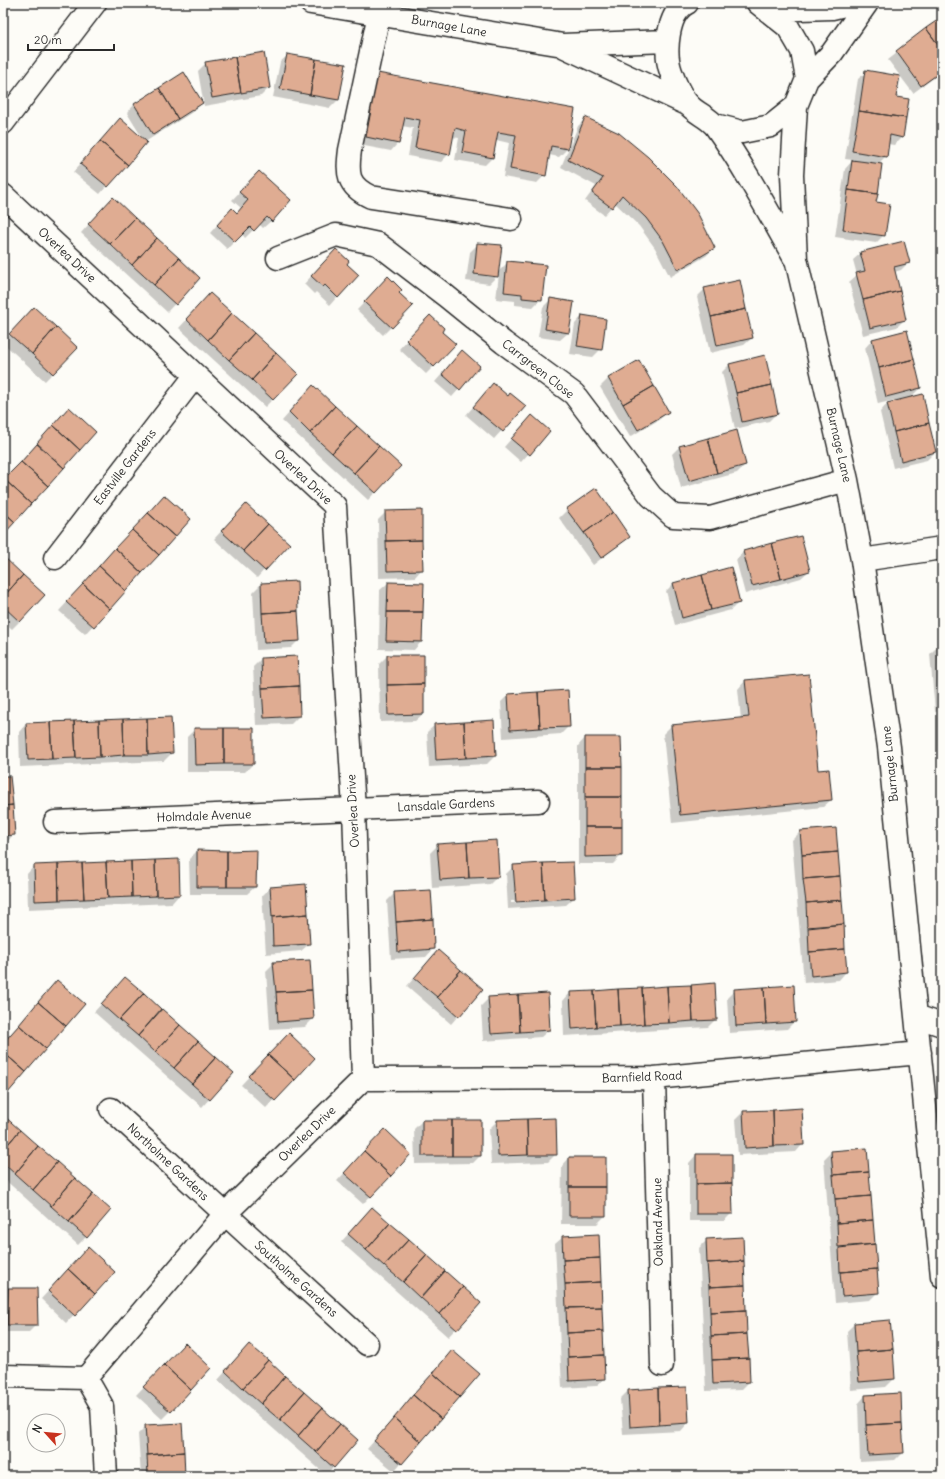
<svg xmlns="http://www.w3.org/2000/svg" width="945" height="1479" font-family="Delius,sans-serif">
<rect width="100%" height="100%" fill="#fdfcf7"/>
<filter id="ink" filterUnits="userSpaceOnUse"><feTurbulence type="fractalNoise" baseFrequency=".025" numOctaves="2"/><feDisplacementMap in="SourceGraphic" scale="8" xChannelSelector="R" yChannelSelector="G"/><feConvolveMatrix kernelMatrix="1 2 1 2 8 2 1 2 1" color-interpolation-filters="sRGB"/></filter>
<g filter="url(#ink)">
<path fill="#0003" fill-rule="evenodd" d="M 942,18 L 942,72 L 913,93 L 888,60 Z
M 288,55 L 345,65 L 338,100 L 330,108 L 273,97 L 280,62 Z
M 206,63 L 269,88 L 261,96 L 204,106 L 198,71 Z
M 866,72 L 895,98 L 902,137 L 894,145 L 888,144 L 886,156 L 877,165 L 875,203 L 884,235 L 876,243 L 835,237 L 845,169 L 853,160 L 845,159 L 858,79 Z
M 184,73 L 202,103 L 194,111 L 145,142 L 100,194 L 73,172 L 120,120 L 143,139 L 127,113 L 134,105 Z
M 365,80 L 567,149 L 559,157 L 549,155 L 545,175 L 537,183 L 503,177 L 509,143 L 496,140 L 493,157 L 485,165 L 455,160 L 459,138 L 452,137 L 449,154 L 441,162 L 408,156 L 413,128 L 402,126 L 398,143 L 391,151 L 359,145 Z
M 585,119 L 714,248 L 706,256 L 670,277 L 655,248 L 639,226 L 615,203 L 604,215 L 585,201 L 596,186 L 561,167 L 578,126 Z
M 251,180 L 271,221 L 263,228 L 259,224 L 245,238 L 242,234 L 227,249 L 210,233 L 224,217 L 236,214 L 241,208 L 232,200 Z
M 105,206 L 199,278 L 167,312 L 81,233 Z
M 478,244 L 498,272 L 508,262 L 541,299 L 533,307 L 515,305 L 515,301 L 496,299 L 499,274 L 489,284 L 466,281 L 470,252 Z
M 861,253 L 909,262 L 901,270 L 894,272 L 905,319 L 897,327 L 863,335 L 849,282 L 857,275 L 853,260 Z
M 328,258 L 337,297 L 330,305 L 316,292 L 314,294 L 304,284 Z
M 388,278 L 398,293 L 412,306 L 383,335 L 357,310 Z
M 705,289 L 752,338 L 744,345 L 710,353 L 697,297 Z
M 551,299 L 568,333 L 560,340 L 538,337 L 543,307 Z
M 203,302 L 297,374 L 265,407 L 179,328 Z
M 26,316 L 77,348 L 45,381 L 3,343 Z
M 582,316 L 601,349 L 593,357 L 570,354 L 575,324 Z
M 422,324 L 440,332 L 434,366 L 426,374 L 399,349 Z
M 872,340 L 920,388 L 910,398 L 935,452 L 927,460 L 893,468 L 880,412 L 887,404 L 894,402 L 894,400 L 878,404 L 865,348 Z
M 455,359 L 479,367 L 452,397 L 435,382 Z
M 639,362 L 668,411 L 660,419 L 630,437 L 600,387 L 608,379 Z
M 730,364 L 777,413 L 769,421 L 735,429 L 722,372 Z
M 486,392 L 507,397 L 524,406 L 494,439 L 466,415 Z
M 306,394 L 400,466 L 368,500 L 282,421 Z
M 62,417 L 95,432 L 3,533 L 3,481 Z
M 524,424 L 548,432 L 521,462 L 504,447 Z
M 679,447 L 745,465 L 737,473 L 681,488 L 672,454 Z
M 157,504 L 190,519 L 85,634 L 59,611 Z
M 567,510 L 629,537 L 593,565 L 559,518 Z
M 386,512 L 422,569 L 415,577 L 379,578 L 378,520 Z
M 238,513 L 264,570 L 257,578 L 214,539 Z
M 743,552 L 809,571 L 801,578 L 745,594 L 736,560 Z
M 3,558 L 20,621 L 12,629 L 3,621 Z
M 296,582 L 299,640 L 291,648 L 256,650 L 253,592 L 261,584 Z
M 388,583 L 423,584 L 421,642 L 414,650 L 379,649 L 380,590 Z
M 673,584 L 739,602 L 731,610 L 675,625 L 666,591 Z
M 938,646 L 942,646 L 942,711 L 935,712 L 930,654 Z
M 387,656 L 423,714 L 415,721 L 380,722 L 379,664 Z
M 296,657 L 299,716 L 291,724 L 256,725 L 253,667 L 261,659 Z
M 745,681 L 831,800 L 823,807 L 672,823 L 663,734 L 671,726 L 741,719 L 738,689 Z
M 508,695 L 569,726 L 561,734 L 503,738 L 501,702 Z
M 26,724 L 172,753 L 164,761 L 20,767 L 19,732 Z
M 435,725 L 495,756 L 487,764 L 429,767 L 427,732 Z
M 195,729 L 253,729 L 253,764 L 245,772 L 187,772 L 187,737 Z
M 585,738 L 620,738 L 621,856 L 613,864 L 578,864 L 578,746 Z
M 3,777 L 14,834 L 7,842 L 3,843 Z
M 835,829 L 846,972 L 839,980 L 804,983 L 792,840 L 800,832 Z
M 438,845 L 498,876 L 490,884 L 432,888 L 430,853 Z
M 197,851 L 255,887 L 247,894 L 190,894 L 189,859 Z
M 34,866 L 179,895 L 172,903 L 28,909 L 27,874 Z
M 514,866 L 574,898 L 566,905 L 508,909 L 506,874 ZM 567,897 L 567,899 L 511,903 L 511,901 Z
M 270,888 L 309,944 L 301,951 L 266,954 L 262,896 Z
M 395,893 L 433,949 L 426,957 L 391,959 L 387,901 Z
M 431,959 L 458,1016 L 451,1024 L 407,986 Z
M 274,963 L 313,1019 L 305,1027 L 270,1029 L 266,971 Z
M 125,978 L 233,1073 L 202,1107 L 94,1012 Z
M 50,989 L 84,1004 L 3,1096 L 3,1043 Z
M 735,990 L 795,1021 L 787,1029 L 729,1033 L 727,998 Z
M 570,993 L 716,1019 L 708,1027 L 564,1036 L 563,1001 Z
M 489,998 L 549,1030 L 541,1037 L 483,1041 L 481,1006 Z
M 281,1042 L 314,1058 L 266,1108 L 241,1085 Z
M 801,1109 L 803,1144 L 796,1152 L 738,1155 L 735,1120 L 743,1112 Z
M 3,1116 L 86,1237 L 78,1245 L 3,1178 Z
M 422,1121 L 480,1156 L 473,1163 L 415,1164 L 414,1129 Z
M 497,1121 L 556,1154 L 548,1162 L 491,1164 L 489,1129 Z
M 377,1138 L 410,1154 L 363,1204 L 337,1181 Z
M 867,1149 L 878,1292 L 870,1300 L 835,1303 L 824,1159 L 831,1152 Z
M 696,1155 L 732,1213 L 724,1221 L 689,1221 L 689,1163 Z
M 569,1158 L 605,1216 L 597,1224 L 561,1224 L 562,1166 Z
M 372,1208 L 480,1303 L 448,1337 L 341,1242 Z
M 563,1237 L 604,1379 L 596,1386 L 562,1388 L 555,1244 Z
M 707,1240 L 749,1382 L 741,1390 L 706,1391 L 699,1248 Z
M 81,1256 L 114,1272 L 66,1323 L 41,1299 Z
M 3,1289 L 37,1324 L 29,1332 L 3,1332 Z
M 854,1324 L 894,1379 L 886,1387 L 851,1390 L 847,1331 Z
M 177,1352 L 170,1411 L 162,1419 L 136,1395 Z
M 242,1353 L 333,1467 L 326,1475 L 218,1380 Z
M 445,1359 L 479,1374 L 394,1471 L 367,1449 Z
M 686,1388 L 688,1423 L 681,1431 L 623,1434 L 620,1399 L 628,1391 Z
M 865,1396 L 903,1452 L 895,1460 L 860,1462 L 858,1404 Z
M 146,1426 L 184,1476 L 141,1476 L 138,1434 Z"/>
<path fill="#dfac92" stroke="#2b2b2b" d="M 942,17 L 942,50 L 926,28 Z
M 926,28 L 942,50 L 942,71 L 921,86 L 896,51 Z
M 264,52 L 270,88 L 241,93 L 235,57 Z
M 287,54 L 316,59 L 310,95 L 280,89 Z
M 235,57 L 241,93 L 212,98 L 205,62 Z
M 316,59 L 346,64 L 339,100 L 310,95 Z
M 865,70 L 900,76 L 896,97 L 909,99 L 906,118 L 859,111 Z
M 184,72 L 203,103 L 178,119 L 159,88 Z
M 372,72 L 575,109 L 568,149 L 551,146 L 546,176 L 510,169 L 516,135 L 498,132 L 493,158 L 462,152 L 466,131 L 455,128 L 450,155 L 415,148 L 420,120 L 405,117 L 399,144 L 366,137 L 371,110 L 365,109 Z
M 159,88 L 178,119 L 153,135 L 134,104 Z
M 859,111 L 906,118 L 903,138 L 890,135 L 887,157 L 852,151 Z
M 585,117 L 619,133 L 648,157 L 677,186 L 698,214 L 715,248 L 678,270 L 663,241 L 646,218 L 622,195 L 612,208 L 592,193 L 603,178 L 568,160 Z
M 120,118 L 147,142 L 128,165 L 100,141 Z
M 100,141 L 128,165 L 108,187 L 80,164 Z
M 852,160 L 882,164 L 878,194 L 848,190 Z
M 259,171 L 291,200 L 272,222 L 267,217 L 254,231 L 250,227 L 235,242 L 217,225 L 232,208 L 237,213 L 248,200 L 239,192 Z
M 848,190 L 878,194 L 876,202 L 890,204 L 885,236 L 843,230 Z
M 113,197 L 135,218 L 110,244 L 88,224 Z
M 135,218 L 157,238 L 132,265 L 110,244 Z
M 157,238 L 179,258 L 154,285 L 132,265 Z
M 904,241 L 910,263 L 894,267 L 900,291 L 863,300 L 856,273 L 865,271 L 860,252 Z
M 477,243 L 502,245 L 498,277 L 474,274 Z
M 336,249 L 349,261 L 347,264 L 359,275 L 338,298 L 325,285 L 323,287 L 311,276 Z
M 179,258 L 200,278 L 176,305 L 154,285 Z
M 507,261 L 546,265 L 542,300 L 522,298 L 522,294 L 504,292 Z
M 388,276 L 402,290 L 399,293 L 413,306 L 392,328 L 364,302 Z
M 740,280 L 746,309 L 711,317 L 704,288 Z
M 900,291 L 906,320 L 870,328 L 863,300 Z
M 210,293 L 232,313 L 208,340 L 186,319 Z
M 550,298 L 574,302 L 569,333 L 545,329 Z
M 34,307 L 56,327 L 32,354 L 9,334 Z
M 746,309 L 753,338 L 717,346 L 711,317 Z
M 232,313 L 254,333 L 229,360 L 208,340 Z
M 430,315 L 444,328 L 442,332 L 456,344 L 434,367 L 406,340 Z
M 582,315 L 606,319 L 602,350 L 577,346 Z
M 56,327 L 78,348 L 53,374 L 32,354 Z
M 907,330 L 914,359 L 879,368 L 872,339 Z
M 254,333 L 276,353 L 252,380 L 229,360 Z
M 462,350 L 480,366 L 460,390 L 442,374 Z
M 276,353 L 298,374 L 273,400 L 252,380 Z
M 765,355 L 772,385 L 736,393 L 729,364 Z
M 914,359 L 921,388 L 886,397 L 879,368 Z
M 639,360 L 654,386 L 623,404 L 608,378 Z
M 493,383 L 508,396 L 510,393 L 526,406 L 503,432 L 473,407 Z
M 313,385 L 335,406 L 310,433 L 289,412 Z
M 772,385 L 778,414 L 742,422 L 736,393 Z
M 654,386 L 669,412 L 638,430 L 623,404 Z
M 923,394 L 929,423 L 894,432 L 887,403 Z
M 335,406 L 357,426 L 332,453 L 310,433 Z
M 69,407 L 96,432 L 80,450 L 53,425 Z
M 532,415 L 550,431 L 530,455 L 511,439 Z
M 929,423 L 936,452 L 901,461 L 894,432 Z
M 53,425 L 80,450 L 64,468 L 37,443 Z
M 357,426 L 379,446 L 354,473 L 332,453 Z
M 737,430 L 746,465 L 717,473 L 708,438 Z
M 708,438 L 717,473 L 689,481 L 679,446 Z
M 37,444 L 64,468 L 48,486 L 21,462 Z
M 379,446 L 401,466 L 376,493 L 354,473 Z
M 21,462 L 48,486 L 31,504 L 4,479 Z
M 4,479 L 31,504 L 15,522 L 3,511 Z
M 596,488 L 613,512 L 584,533 L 566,509 Z
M 164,495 L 191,519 L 175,537 L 148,513 Z
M 246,504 L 268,524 L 243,551 L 221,531 Z
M 422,510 L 422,540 L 386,541 L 385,511 Z
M 3,511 L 15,522 L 3,535 Z
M 613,512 L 630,537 L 601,558 L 584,533 Z
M 148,513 L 175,537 L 159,555 L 132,530 Z
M 268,524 L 290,544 L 265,571 L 243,551 Z
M 132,530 L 159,555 L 142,573 L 115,548 Z
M 801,536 L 810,571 L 781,579 L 772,543 Z
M 422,540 L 423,570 L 387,571 L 386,541 Z
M 772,543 L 781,579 L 752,586 L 743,551 Z
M 115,548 L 142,573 L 126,591 L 99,566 Z
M 3,556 L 23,575 L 3,597 Z
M 99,566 L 126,591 L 110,609 L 83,584 Z
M 731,567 L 740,603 L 711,610 L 702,575 Z
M 23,575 L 45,595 L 20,622 L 3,606 L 3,597 Z
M 702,575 L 711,610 L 682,618 L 673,583 Z
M 297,581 L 298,611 L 262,613 L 261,583 Z
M 388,582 L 424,583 L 423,612 L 387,612 Z
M 83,584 L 110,609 L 94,627 L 66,602 Z
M 298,611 L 300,641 L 264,643 L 262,613 Z
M 387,612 L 423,612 L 422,642 L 386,641 Z
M 938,645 L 942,645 L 942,675 L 940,675 Z
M 387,655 L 424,655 L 424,684 L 387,685 Z
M 297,656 L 299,686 L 262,688 L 261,658 Z
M 809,674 L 818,770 L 829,769 L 832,800 L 680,815 L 671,725 L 749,717 L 745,680 Z
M 940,675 L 942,675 L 942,694 Z
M 424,684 L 424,714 L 388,715 L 387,685 Z
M 299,686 L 300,716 L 264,718 L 262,688 Z
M 568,690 L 570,727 L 540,728 L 538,692 Z
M 538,692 L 540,728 L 510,730 L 508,694 Z
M 171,717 L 173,753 L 148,755 L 147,718 Z
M 147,718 L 148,755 L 124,755 L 123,719 Z
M 123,719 L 124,755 L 100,757 L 99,720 Z
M 99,720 L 100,757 L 76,758 L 74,721 Z
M 494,720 L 496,756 L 466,758 L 464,722 Z
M 74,721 L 76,758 L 52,759 L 50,722 Z
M 50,722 L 52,759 L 28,760 L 26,723 Z
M 464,722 L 466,758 L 436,760 L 434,724 Z
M 194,728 L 224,728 L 224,764 L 195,765 Z
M 224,728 L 254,728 L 254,764 L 224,764 Z
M 585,737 L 621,737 L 622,767 L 585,767 Z
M 585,767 L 622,767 L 622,797 L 585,797 Z
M 3,776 L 10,776 L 13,805 L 3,806 Z
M 585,797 L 622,797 L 622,827 L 585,827 Z
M 13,805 L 15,835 L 3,836 L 3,806 Z
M 585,827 L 622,827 L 622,856 L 585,857 Z
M 836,828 L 838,852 L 802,855 L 800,831 Z
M 497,840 L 499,877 L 469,878 L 467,842 Z
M 467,842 L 469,878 L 440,880 L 437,844 Z
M 197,850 L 227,851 L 227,887 L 197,887 Z
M 257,850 L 256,887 L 227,887 L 227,851 Z
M 838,852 L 840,876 L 803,879 L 802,855 Z
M 179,859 L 180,895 L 156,896 L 155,860 Z
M 155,860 L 156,896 L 132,897 L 131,861 Z
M 131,861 L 132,897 L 108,898 L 106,862 Z
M 106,862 L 108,898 L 84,899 L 82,863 Z
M 573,862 L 575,898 L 545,900 L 543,863 Z
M 82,863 L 84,899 L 59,900 L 58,864 Z
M 543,863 L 545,900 L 516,902 L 513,865 Z
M 58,864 L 59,900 L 35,901 L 34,865 Z
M 840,876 L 842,900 L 806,903 L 803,879 Z
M 306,884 L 308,914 L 272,917 L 270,887 Z
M 431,890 L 433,919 L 396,922 L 394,892 Z
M 842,900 L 844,924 L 807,927 L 806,903 Z
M 308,914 L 310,944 L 273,946 L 272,917 Z
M 433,919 L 434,949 L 398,952 L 396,922 Z
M 844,924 L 845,949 L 809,952 L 808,928 Z
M 845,949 L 847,972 L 811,976 L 809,952 Z
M 438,950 L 461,970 L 437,997 L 414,978 Z
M 310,960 L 312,990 L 276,992 L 273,962 Z
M 461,970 L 483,989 L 459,1017 L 437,997 Z
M 125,977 L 144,993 L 119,1020 L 101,1004 Z
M 57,980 L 85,1004 L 66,1026 L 38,1002 Z
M 715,983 L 717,1020 L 693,1021 L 691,985 Z
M 691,985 L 693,1021 L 669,1023 L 667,986 Z
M 794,985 L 796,1022 L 766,1024 L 764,987 Z
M 667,986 L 669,1023 L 644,1024 L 642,988 Z
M 764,987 L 766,1024 L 736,1026 L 734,989 Z
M 642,988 L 644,1024 L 620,1026 L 618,989 Z
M 618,989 L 620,1026 L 596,1027 L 594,991 Z
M 312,990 L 314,1019 L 278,1022 L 276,992 Z
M 594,991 L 596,1027 L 572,1029 L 570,992 Z
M 144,993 L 161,1009 L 138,1036 L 119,1020 Z
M 548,993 L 550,1030 L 520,1032 L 518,995 Z
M 518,995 L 520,1032 L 491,1034 L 488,997 Z
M 38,1002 L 66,1026 L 46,1049 L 19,1025 Z
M 162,1009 L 180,1025 L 155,1052 L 138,1036 Z
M 19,1025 L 46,1049 L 26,1072 L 3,1052 L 3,1043 Z
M 180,1025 L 198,1041 L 174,1068 L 155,1052 Z
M 289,1033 L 315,1058 L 295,1080 L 268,1055 Z
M 198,1041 L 216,1057 L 192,1084 L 174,1068 Z
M 3,1052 L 26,1072 L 7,1094 L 3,1091 Z
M 268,1055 L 295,1080 L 275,1101 L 248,1076 Z
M 216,1057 L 234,1073 L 210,1100 L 192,1084 Z
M 802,1108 L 804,1145 L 774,1146 L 773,1110 Z
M 773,1110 L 774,1146 L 745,1148 L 743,1111 Z
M 3,1115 L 20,1130 L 3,1150 Z
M 556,1118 L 557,1155 L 528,1155 L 527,1119 Z
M 527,1119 L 528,1155 L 498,1156 L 497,1120 Z
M 422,1120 L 452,1120 L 452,1156 L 422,1156 Z
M 452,1120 L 481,1120 L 481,1156 L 452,1156 Z
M 385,1129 L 411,1154 L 391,1176 L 364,1151 Z
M 20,1130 L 38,1146 L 15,1174 L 3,1163 L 3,1150 Z
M 38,1146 L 57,1162 L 33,1190 L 15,1174 Z
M 867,1148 L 869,1172 L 833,1175 L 831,1151 Z
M 364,1151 L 391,1176 L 371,1197 L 344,1173 Z
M 696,1154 L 732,1154 L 732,1183 L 696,1184 Z
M 569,1157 L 606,1157 L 606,1187 L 569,1187 Z
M 57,1162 L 75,1178 L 51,1206 L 33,1190 Z
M 869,1172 L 871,1196 L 835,1199 L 833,1175 Z
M 75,1178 L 93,1194 L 69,1222 L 51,1206 Z
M 732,1183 L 733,1214 L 696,1214 L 696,1184 Z
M 569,1187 L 606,1187 L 606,1216 L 569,1216 Z
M 93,1194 L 111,1210 L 87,1238 L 69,1222 Z
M 871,1196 L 873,1220 L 837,1223 L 835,1199 Z
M 372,1207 L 390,1223 L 366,1250 L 348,1234 Z
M 873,1220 L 875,1244 L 838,1247 L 837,1223 Z
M 390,1223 L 409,1239 L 384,1266 L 366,1250 Z
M 599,1234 L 600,1258 L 563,1260 L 562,1236 Z
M 743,1237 L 744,1261 L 707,1263 L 706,1239 Z
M 409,1239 L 427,1255 L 403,1282 L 384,1266 Z
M 875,1244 L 877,1269 L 840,1272 L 839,1248 Z
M 88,1247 L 115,1272 L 95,1294 L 68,1269 Z
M 427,1255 L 445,1271 L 420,1298 L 403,1282 Z
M 600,1258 L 601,1282 L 565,1284 L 563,1260 Z
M 744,1261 L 745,1285 L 709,1287 L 707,1263 Z
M 68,1269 L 95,1294 L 75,1316 L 48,1291 Z
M 877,1269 L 879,1293 L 842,1296 L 840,1272 Z
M 445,1271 L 463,1287 L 439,1314 L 421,1298 Z
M 601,1282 L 602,1307 L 566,1308 L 565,1284 Z
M 745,1285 L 746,1310 L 710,1312 L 709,1287 Z
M 463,1287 L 481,1303 L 457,1330 L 439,1314 Z
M 3,1288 L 8,1288 L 7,1325 L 3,1325 Z
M 8,1288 L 37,1288 L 38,1325 L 7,1325 Z
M 602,1307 L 603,1331 L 567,1333 L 566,1308 Z
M 746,1310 L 747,1334 L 711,1336 L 710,1312 Z
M 890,1320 L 893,1349 L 856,1352 L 854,1323 Z
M 603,1331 L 604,1355 L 568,1357 L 567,1333 Z
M 747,1334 L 749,1358 L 712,1360 L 711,1336 Z
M 185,1343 L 211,1368 L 191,1390 L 164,1365 Z
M 249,1344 L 268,1360 L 243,1388 L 225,1371 Z
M 893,1349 L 895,1379 L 859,1382 L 856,1352 Z
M 452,1350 L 480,1374 L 460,1397 L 433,1373 Z
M 604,1355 L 605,1379 L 569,1381 L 568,1357 Z
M 749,1358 L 750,1382 L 713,1384 L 712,1360 Z
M 268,1360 L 285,1376 L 261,1404 L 243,1388 Z
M 164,1365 L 191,1390 L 171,1412 L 143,1387 Z
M 433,1373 L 460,1397 L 441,1419 L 413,1395 Z
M 285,1376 L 304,1392 L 280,1420 L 261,1404 Z
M 687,1387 L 689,1423 L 659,1425 L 658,1388 Z
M 658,1388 L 659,1425 L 630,1427 L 628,1390 Z
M 304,1392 L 322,1408 L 298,1436 L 280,1420 Z
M 901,1393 L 902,1423 L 866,1425 L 865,1395 Z
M 413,1395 L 441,1419 L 421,1442 L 394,1418 Z
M 322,1408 L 340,1424 L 316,1452 L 298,1436 Z
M 394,1418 L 421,1442 L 402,1464 L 374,1441 Z
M 182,1423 L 184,1452 L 147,1455 L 145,1425 Z
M 902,1423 L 904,1453 L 868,1455 L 866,1425 Z
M 340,1424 L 358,1440 L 334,1468 L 316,1452 Z
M 184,1452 L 185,1476 L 148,1476 L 147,1455 Z"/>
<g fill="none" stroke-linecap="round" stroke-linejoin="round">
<g stroke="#2b2b2b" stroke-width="25">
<path id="minor" d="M 311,3 L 563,45 L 667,41
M 687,3 C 667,13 664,53 671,72 C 674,81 681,97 688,104 C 695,113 709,117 716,127 C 745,168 769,213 794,257
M 758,3 L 788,27 L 802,51 L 807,79 L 796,106 L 792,175 L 796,259 L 847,480 L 862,560 L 889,747 L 942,1276
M 767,10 L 832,8 L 853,3
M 379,14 L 350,150 C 347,174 347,186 371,197 L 511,219
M 565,47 L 687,104
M 807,79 L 832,53 L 867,3
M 3,123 L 95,3
M 715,125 L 742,132 L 771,126 L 796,106
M 3,195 L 335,506 L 354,809 L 363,1079 L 225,1214 L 86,1378 L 3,1376
M 278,258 L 336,235 L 378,244 L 446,296 L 504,343 L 574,394 L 651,496 L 673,516 L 710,518 L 847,480
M 55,558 L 195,376
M 862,560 L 942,548
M 55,822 L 538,801
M 916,1016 L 942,1025
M 654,1078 L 662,1365
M 363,1079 L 654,1078 L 920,1053
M 111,1109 L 367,1344
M 86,1378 L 102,1406 L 106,1476"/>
</g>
<use href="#minor" stroke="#fdfcf7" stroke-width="22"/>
</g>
</g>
<g text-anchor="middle" stroke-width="3" stroke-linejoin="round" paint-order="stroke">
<g font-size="12" fill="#2b2b2b" stroke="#fdfcf7">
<text transform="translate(449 26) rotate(10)" y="4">Burnage Lane</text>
<text transform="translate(67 255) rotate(43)" y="4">Overlea Drive</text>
<text transform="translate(538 369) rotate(38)" y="4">Carrgreen Close</text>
<text transform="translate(839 445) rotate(77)" y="4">Burnage Lane</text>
<text transform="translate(125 467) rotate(-52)" y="4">Eastville Gardens</text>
<text transform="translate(303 477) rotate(43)" y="4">Overlea Drive</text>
<text transform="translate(890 764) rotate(-96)" y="4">Burnage Lane</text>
<text transform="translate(446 805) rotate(-3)" y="4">Lansdale Gardens</text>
<text transform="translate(353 811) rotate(-93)" y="4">Overlea Drive</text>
<text transform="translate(204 816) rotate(-2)" y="4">Holmdale Avenue</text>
<text transform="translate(642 1077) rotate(-2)" y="4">Barnfield Road</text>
<text transform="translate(307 1134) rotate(-44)" y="4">Overlea Drive</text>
<text transform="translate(168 1162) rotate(43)" y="4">Northolme Gardens</text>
<text transform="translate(658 1222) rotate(-91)" y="4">Oakland Avenue</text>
<text transform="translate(296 1279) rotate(42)" y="4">Southolme Gardens</text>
</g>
</g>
<rect width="945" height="1479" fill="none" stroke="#fdfcf7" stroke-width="16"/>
<rect x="8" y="8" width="929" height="1463" fill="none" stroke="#2b2b2b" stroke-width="1.5" filter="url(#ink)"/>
<g transform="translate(46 1433) rotate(297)"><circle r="19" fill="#fdfcf7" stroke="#a9a8a5"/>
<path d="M0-3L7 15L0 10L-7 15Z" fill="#c8321e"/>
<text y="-6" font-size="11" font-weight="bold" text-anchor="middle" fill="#2b2b2b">N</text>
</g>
<path d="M28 44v6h86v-6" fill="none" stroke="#2b2b2b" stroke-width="2"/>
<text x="34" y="44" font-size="12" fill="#2b2b2b" stroke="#fdfcf7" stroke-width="3" paint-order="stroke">20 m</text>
</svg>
